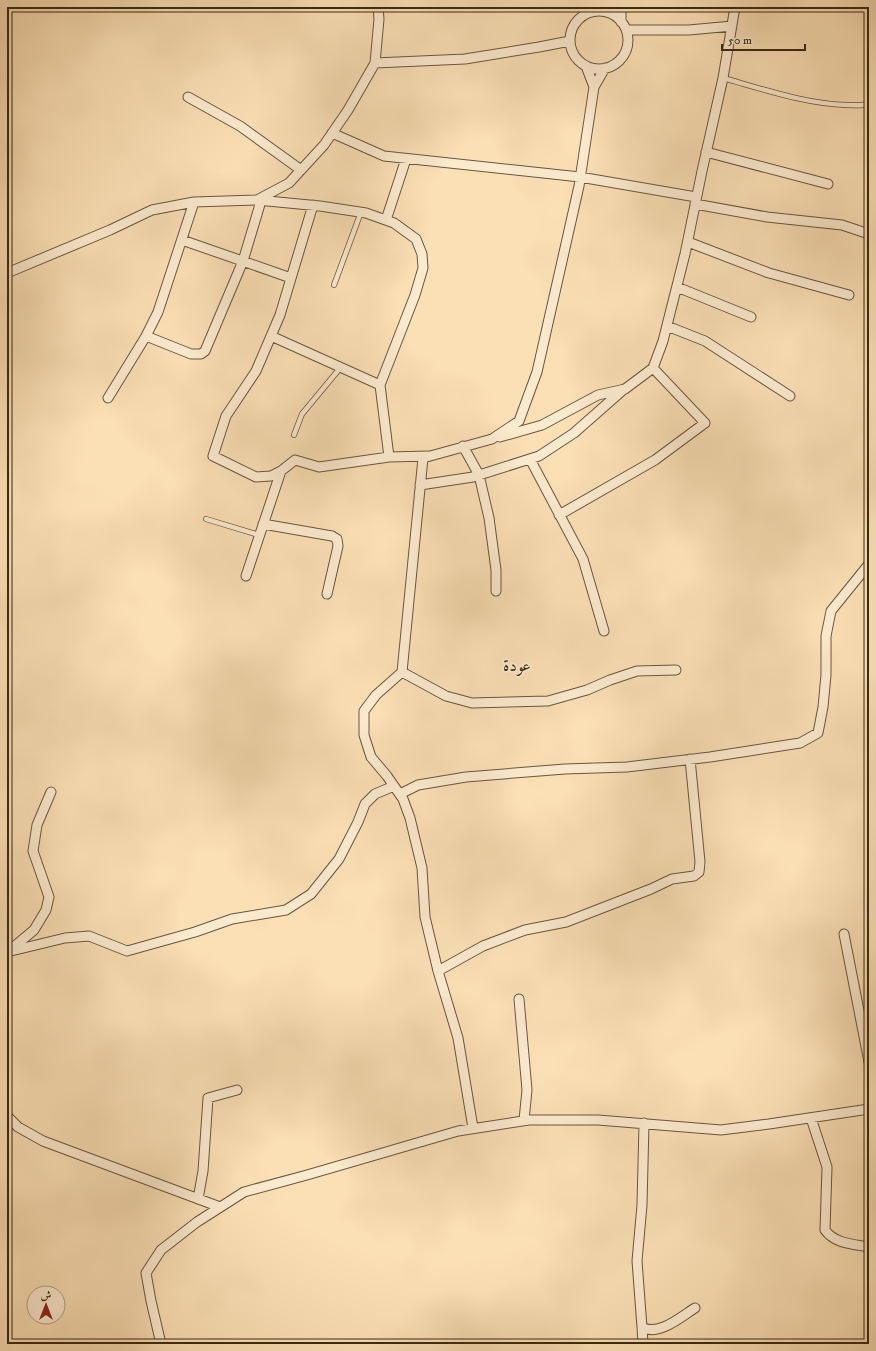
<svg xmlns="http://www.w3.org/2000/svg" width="876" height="1351" font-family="'IM FELL DW Pica',Amiri,serif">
<rect width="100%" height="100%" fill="#fbdfb5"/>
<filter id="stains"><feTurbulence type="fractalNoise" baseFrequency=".005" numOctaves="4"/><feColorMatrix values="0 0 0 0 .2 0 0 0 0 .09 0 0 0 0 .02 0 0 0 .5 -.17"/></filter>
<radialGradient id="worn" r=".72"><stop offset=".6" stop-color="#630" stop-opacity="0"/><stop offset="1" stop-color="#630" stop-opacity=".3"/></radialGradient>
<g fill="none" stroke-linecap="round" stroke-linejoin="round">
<g stroke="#6a563d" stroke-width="6">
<path id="service" d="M 723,78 C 763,89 805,104 847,105 C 855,105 862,106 869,104
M 334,285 L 361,212
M 294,435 L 302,414 L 341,367
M 206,519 L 259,535"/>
</g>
<g stroke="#6a563d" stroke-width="11">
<path id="minor" d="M570 40a29 29 0 1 1 58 0a29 29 0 1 1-58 0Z
M 621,22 L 621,7
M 626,30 L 689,30 L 732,26
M 375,63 L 465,59 L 539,47 L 570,41
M 586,66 L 594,87 L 605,68
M 188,97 L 240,126 L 301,170
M 332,133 L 384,156 L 580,177 L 696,197
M 706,152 L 828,184
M 257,200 L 320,206 L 366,213 L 394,223 L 416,239 L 422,254 L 423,268 L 415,295 L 380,385 L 389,457
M 695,204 L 767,217 L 842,225 L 869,234
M 313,205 L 280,315 L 256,371 L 226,416 L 213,456 L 256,477 L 271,476 L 281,471 L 295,460 L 319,467 L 389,457 L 429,456
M 386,220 L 406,159
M 182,240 L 291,278
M 688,242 L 769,273 L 849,295
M 7,273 L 110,230 L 152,210 L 194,202 L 257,200 L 289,183 L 324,145 L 348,110 L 375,63 L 379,19 L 378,7
M 677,287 L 751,317
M 667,326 L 705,341 L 790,396
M 146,336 L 191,354 L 201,354 L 205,351 L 243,261 L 261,201
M 271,336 L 380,385
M 108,398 L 146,336 L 158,312 L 194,202
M 500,437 L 542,425 L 598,395 L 625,389 L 653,368 L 663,341 L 685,254 L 702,171 L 723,78 L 735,7
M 463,446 L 479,475 L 489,518 L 496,570 L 496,591
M 530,459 L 583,559 L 604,631
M 420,485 L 473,477 L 539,456 L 574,433 L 624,389
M 559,515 L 655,460 L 705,423 L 653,368
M 263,524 L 332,536 L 337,539 L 338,546 L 327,594
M 246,576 L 281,471
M 402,672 L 446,696 L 472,703 L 548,701 L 587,690 L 610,680 L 637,671 L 676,670
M 400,794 L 418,785 L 466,777 L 565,769 L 627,767 L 710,757 L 800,743 L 818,733 L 823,707 L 826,675 L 826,636 L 831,611 L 869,564
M 844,934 L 869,1062
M 10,950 L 34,930 L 46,910 L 49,897 L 33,851 L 37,825 L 51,792
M 7,952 L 65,938 L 89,936 L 127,951 L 195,932 L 232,919 L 286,910 L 311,894 L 339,859 L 358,822 L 365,804 L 375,794 L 394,786
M 438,971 L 483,946 L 525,930 L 566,922 L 651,889 L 672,879 L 694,876 L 699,872 L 700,862 L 690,759
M 519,999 L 527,1090 L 524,1120
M 7,1116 L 18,1127 L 43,1141 L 220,1207
M 811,1118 L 827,1167 L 825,1230 C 835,1244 853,1244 869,1247
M 644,1123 L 642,1205 L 637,1261 L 642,1327 C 658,1337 682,1316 695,1308
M 473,1128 L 458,1038 L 438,971 L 425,917 L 422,868 L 410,818 L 403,799 L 387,776 L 371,757 L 364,735 L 364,711 L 376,695 L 402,672 L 423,458 L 492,439 L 519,421 L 537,372 L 579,186 L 594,87
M 198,1199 L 203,1171 L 208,1098 L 237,1090
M 642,1327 L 643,1344
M 161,1344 L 151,1301 L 146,1273 L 161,1250 L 197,1222 L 244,1192 L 307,1175 L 458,1131 L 529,1120 L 598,1120 L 721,1130 L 769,1124 L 869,1109"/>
</g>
<use href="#service" stroke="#fceacf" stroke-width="4.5"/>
<use href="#minor" stroke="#fceacf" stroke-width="9"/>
</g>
<g text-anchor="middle" stroke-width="3.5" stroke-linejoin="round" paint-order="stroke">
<g font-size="17" fill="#3a2915" stroke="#fceacf">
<text x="517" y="671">عودة</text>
</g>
</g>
<rect width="876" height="1351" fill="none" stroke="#fbdfb5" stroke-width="24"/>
<rect x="8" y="8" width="860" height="1335" fill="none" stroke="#3a2915" stroke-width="2"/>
<rect x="12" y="12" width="852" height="1327" fill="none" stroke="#3a2915"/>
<g transform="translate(46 1305)"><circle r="19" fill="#fceacf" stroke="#ae9d85"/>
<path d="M0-3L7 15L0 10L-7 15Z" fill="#8f2418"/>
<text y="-6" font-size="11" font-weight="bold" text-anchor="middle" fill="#3a2915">ش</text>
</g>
<path d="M722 44v6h83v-6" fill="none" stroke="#3a2915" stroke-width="2"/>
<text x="728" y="44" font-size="12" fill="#3a2915" stroke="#fceacf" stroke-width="3" paint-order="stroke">50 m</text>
<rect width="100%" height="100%" filter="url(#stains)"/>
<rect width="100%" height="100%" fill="url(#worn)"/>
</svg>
